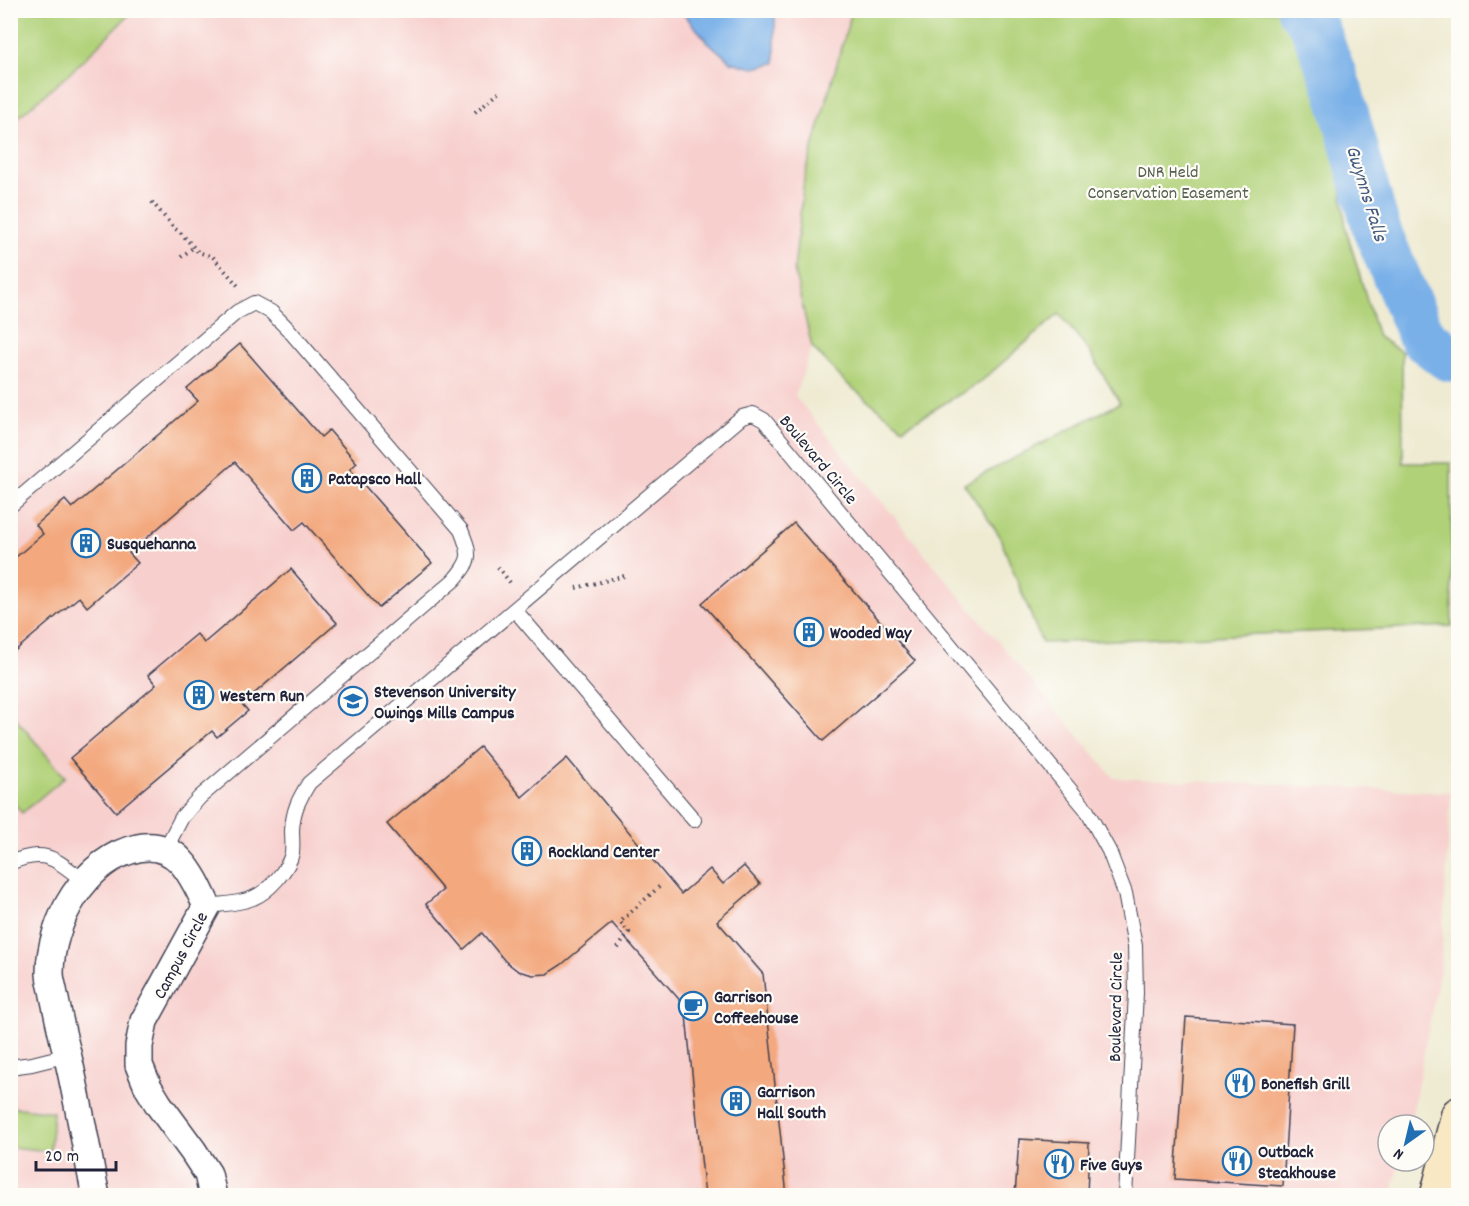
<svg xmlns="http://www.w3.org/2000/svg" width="1469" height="1206" font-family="Dekko,sans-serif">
<rect width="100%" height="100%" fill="#fdfcf7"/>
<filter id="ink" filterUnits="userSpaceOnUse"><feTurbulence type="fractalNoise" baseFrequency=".0167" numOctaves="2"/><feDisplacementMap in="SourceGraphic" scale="12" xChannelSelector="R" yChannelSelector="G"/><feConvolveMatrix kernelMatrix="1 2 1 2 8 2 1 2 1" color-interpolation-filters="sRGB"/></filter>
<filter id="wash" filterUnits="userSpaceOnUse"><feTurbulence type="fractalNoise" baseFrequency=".008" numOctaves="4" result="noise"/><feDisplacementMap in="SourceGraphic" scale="24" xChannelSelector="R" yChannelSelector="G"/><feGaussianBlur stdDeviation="1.35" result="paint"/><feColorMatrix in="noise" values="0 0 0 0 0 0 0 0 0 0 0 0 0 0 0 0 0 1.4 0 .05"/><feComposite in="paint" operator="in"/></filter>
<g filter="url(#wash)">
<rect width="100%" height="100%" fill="#efebd3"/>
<path fill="#f7d0ce" d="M 133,11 L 852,11 L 804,179 L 794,270 L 812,347 L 795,396 L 962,599 L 1114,778 L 1451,792 L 1441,963 L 1410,1125 L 1388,1125 L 1388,1161 L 1401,1161 L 1391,1195 L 11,1196 L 11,123 L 69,74 Z"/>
<path fill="#b0d178" stroke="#697a5a" stroke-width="1.5" d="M 11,10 L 133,10 L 133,11 L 69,74 L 11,123 Z
M 852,11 L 1320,11 L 1346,229 L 1378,337 L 1402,352 L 1403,463 L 1451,463 L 1452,626 L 1042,643 L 998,533 L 964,484 L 1120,403 L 1088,349 L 1059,314 L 979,383 L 903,428 L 845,382 L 812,347 L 794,270 L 804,179 Z
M 11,713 L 65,777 L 22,813 L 11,800 Z
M 11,1107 L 53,1112 L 50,1151 L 11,1147 Z"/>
<path fill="#79b0e8" stroke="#4e6992" stroke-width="1.5" d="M 681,11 L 775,11 L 775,63 L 754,68 L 731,62 L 708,42 Z"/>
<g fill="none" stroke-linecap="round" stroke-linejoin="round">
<path stroke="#79b0e8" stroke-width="48" d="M 1301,10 L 1313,24 L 1339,91 L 1376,228 L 1422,337 L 1448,357 L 1458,359"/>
</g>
<g id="blocks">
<path fill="#f3a87e" d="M 240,344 L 321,437 L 329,430 L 357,463 L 350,469 L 432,563 L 379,608 L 304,522 L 294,530 L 235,462 L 129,553 L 138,563 L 87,607 L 79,597 L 10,655 L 10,562 L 43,534 L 36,525 L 65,500 L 72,508 L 198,401 L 187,389 Z
M 794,523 L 915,661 L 823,741 L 702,603 Z
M 291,569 L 337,623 L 242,704 L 248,711 L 217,737 L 212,731 L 116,812 L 70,758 L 156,685 L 148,675 L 197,634 L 204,643 Z
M 480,747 L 522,797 L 567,758 L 681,894 L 710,869 L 723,884 L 744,866 L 760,884 L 717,921 L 763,974 L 787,1196 L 705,1196 L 685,1006 L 612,923 L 561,965 L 547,974 L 533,975 L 518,971 L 505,961 L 482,933 L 464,949 L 426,904 L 443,890 L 387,824 Z
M 1186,1017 L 1293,1024 L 1283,1186 L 1175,1179 Z
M 1019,1139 L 1089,1143 L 1087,1196 L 1015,1196 Z"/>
</g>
</g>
<g filter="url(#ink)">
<use href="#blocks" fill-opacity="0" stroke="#414052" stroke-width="1.5"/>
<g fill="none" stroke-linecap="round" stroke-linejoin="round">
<g stroke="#414052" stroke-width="16">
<path id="lane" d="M 10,506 L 237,312 L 254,303 L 271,312 L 289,330 L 461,530 C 471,555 472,559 454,580 L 200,797 L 182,817 L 165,850
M 515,610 L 694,820
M 10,863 C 46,847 56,860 84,881
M 207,906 C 222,904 239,904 253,898 C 268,892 289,869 292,853 C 293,846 292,837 292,830 C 293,810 299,799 309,783 L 742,417 L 753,414 L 764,420 L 1086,809 L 1109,851 L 1125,893 L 1135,946 L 1136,993 L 1125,1196
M 10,1067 L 32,1064 L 68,1055"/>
</g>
<g stroke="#414052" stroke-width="30">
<path id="street" d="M 96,1196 C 86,1148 78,1100 67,1053 C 62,1034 58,1015 54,995 C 53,988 50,980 50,973 C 50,922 85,859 138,848 C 178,840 193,876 207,906 L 144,1021 L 139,1046 L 139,1065 L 148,1087 L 159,1105 L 193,1151 L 208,1174 L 213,1196"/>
</g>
<g stroke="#414052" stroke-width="36">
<path id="secondary" d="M 1437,1196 L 1458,1114"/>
</g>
<path stroke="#414052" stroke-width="4" stroke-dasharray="1.5 4.5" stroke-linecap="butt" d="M 475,112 L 500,91
M 152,202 L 174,228 L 180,232 L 198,252 L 213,257 L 240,288
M 181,257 L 194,247
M 498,567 L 512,585
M 576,588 L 628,575
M 618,948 L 629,932 L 620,922 L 660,886"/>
<use href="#lane" stroke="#fff" stroke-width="14"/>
<use href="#street" stroke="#fff" stroke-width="27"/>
<use href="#secondary" stroke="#f8e8c3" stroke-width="33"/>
</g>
</g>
<defs>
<g id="building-ring" transform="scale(1.5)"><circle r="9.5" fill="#fdfcf7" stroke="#1f6fb2" stroke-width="1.5"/><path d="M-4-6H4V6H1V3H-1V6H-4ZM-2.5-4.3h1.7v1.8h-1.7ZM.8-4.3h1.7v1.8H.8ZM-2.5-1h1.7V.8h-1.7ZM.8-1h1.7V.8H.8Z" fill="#1f6fb2"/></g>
<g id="university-ring" transform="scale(1.5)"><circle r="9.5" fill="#fdfcf7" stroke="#1f6fb2" stroke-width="1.5"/><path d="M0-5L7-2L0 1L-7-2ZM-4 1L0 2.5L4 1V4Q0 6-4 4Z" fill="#1f6fb2"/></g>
<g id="cafe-ring" transform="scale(1.5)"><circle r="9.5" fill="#fdfcf7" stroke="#1f6fb2" stroke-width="1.5"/><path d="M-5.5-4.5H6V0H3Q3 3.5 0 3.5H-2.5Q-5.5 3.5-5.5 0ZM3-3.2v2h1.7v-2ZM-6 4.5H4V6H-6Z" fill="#1f6fb2"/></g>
<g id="restaurant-ring" transform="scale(1.5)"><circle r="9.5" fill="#fdfcf7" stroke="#1f6fb2" stroke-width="1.5"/><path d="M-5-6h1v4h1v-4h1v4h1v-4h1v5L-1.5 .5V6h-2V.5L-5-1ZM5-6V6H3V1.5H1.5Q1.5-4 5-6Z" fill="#1f6fb2"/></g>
</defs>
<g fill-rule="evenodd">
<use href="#building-ring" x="307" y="478"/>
<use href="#building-ring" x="86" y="543"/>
<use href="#building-ring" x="809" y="632"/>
<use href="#building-ring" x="199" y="695"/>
<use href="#university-ring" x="353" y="701"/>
<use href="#building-ring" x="527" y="851"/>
<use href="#cafe-ring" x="693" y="1006"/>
<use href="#restaurant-ring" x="1240" y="1083"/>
<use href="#building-ring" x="736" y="1101"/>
<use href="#restaurant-ring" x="1237" y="1161"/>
<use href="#restaurant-ring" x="1059" y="1164"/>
</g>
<g text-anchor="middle" stroke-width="4.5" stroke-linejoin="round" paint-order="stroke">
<g font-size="18" fill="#545f50" stroke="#fdfcf7">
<text x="1168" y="177">DNR Held<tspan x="1168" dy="21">Conservation Easement</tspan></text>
</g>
<g font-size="18" fill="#22223b" stroke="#fdfcf7">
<text transform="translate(819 459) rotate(50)" y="6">Boulevard Circle</text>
<text transform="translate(180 955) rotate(-62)" y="6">Campus Circle</text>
<text transform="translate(1115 1007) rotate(-89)" y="6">Boulevard Circle</text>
</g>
<g font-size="18" font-weight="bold" fill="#22223b" stroke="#fdfcf7" text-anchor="start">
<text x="328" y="484">Patapsco Hall</text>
<text x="107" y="549">Susquehanna</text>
<text x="830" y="638">Wooded Way</text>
<text x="374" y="697">Stevenson University<tspan x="374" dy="21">Owings Mills Campus</tspan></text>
<text x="220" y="701">Western Run</text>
<text x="548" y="857">Rockland Center</text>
<text x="714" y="1002">Garrison<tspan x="714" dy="21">Coffeehouse</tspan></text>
<text x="1261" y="1089">Bonefish Grill</text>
<text x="757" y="1097">Garrison<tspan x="757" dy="21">Hall South</tspan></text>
<text x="1258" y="1157">Outback<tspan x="1258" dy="21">Steakhouse</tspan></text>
<text x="1080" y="1170">Five Guys</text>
</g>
<g font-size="20" font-style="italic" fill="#455b80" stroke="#fdfcf7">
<text transform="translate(1368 193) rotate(73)" y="7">Gwynns Falls</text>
</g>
</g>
<rect width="1469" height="1206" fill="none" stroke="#fdfcf7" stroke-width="36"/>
<g transform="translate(1406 1143) rotate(214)"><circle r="28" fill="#fdfcf7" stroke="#a5a5ac" stroke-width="1.5"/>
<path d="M0-4.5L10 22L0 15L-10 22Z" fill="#1f6fb2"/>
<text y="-9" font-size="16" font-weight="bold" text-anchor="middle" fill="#22223b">N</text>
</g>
<path d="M36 1161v9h80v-9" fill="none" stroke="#22223b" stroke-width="3"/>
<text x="45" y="1161" font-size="18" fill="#22223b" stroke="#fdfcf7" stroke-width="4.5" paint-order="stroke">20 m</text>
</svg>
